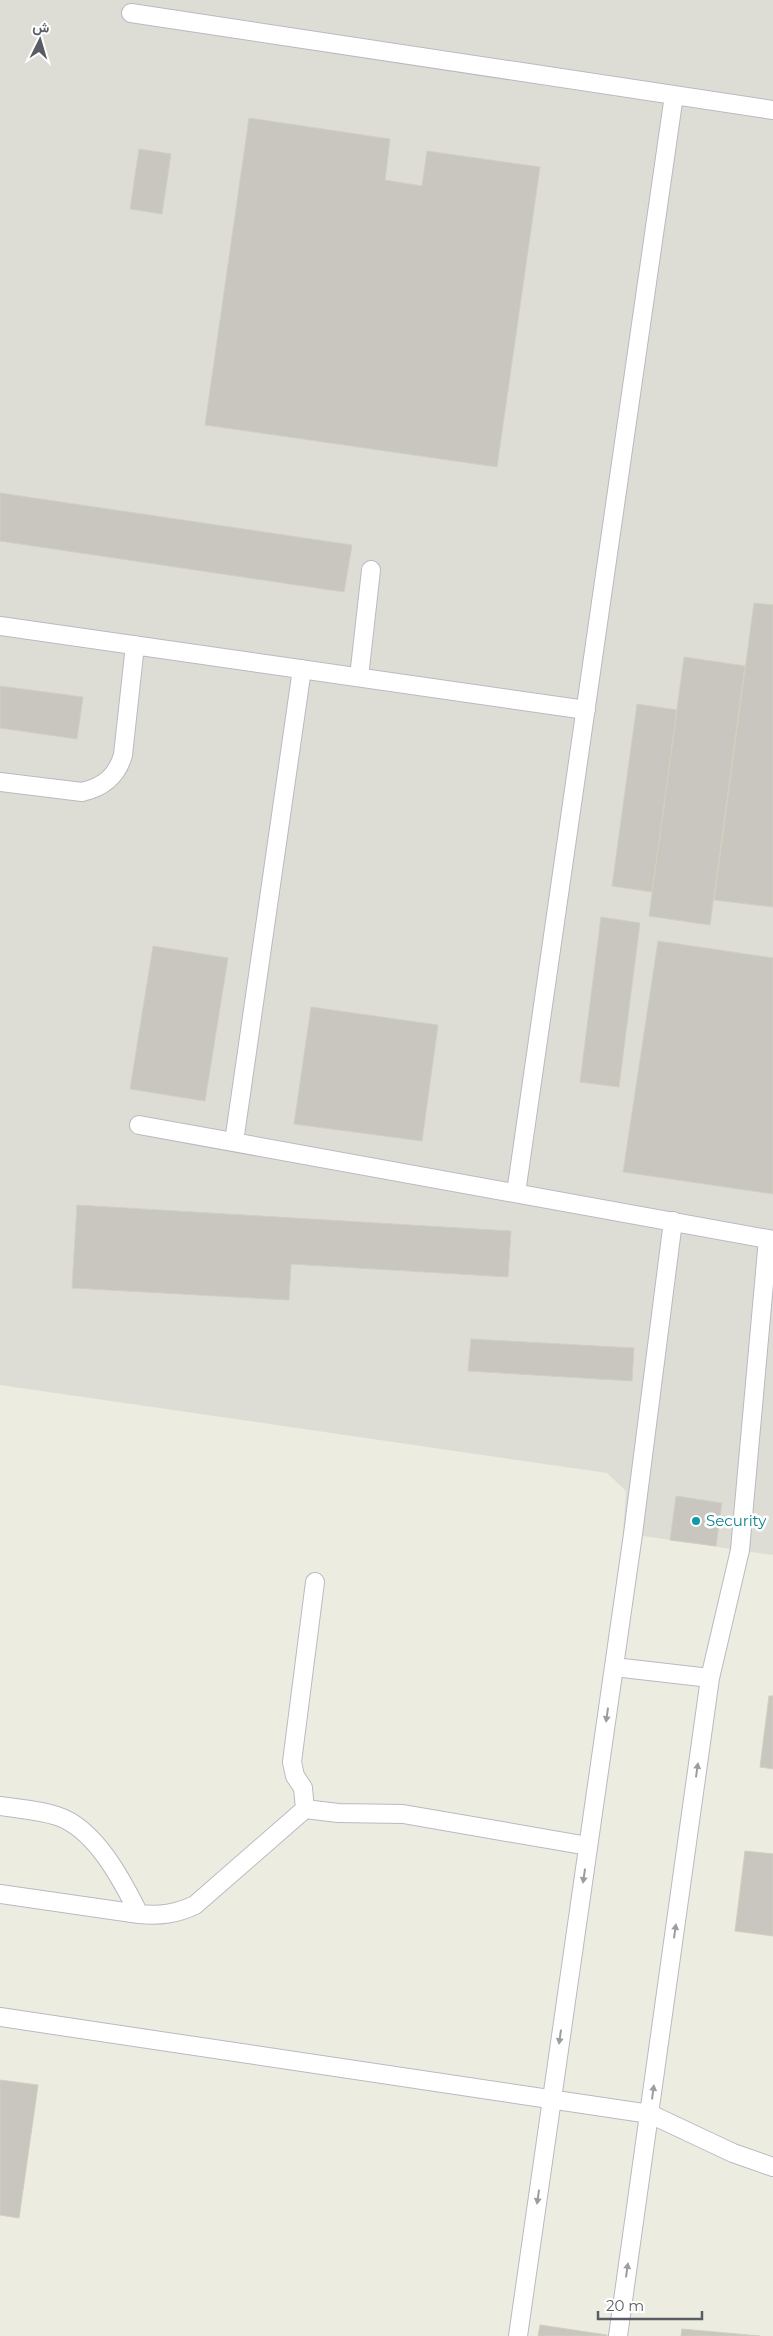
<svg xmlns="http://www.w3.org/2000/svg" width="773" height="2336" font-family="Montserrat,Vazirmatn,sans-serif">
<rect width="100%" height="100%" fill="#edece1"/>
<path fill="#deddd5" d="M 0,0 L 773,0 L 773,1555 L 623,1533 L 626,1491 L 607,1473 L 0,1385 Z"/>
<path fill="#c8c6be" stroke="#d2cfbf" d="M 249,118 L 390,139 L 385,180 L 422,186 L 427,151 L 540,167 L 497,467 L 205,425 Z
M 139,149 L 171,154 L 162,214 L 130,209 Z
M 0,493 L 352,545 L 344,592 L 0,541 Z
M 754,603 L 773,605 L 773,907 L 714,900 Z
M 684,657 L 745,666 L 710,925 L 649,916 Z
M 0,686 L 83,697 L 77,739 L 0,728 Z
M 637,704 L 677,710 L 652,892 L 612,886 Z
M 601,917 L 640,923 L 619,1087 L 580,1082 Z
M 658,941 L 773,958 L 773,1194 L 623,1172 Z
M 153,946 L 228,958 L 205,1101 L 130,1089 Z
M 311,1007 L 438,1025 L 422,1141 L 294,1124 Z
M 77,1205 L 511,1231 L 508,1277 L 291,1264 L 289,1300 L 72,1288 Z
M 471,1339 L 634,1348 L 632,1381 L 468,1371 Z
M 676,1496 L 722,1503 L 716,1546 L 670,1540 Z
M 769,1696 L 773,1696 L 773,1769 L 760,1767 Z
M 745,1851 L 773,1854 L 773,1936 L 735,1931 Z
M 0,2080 L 38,2085 L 19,2218 L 0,2215 Z
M 540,2325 L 607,2335 L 607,2336 L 538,2336 Z
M 682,2329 L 760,2336 L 681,2336 Z"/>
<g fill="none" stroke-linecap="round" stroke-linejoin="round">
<g stroke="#b9bac1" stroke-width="20">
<path id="service" d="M 131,13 L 773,110
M 0,626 L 586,710
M 359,677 L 371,570
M 0,782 L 82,792 C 104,787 117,776 123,755 L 135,645
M 139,1125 L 773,1240
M 234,1142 L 302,669
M 516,1193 L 674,95
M 315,1582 L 292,1762 L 295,1776 L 303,1788 L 305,1809 L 338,1813 L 403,1814 L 588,1846
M 614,1667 L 710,1678
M 0,1806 C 19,1809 39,1810 57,1816 C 95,1828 122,1880 139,1914 L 0,1894
M 139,1914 C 160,1916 176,1914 195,1905 L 305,1809
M 0,2017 L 650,2114 L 733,2153 L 773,2167
M 518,2336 L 633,1534 L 673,1221
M 618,2336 L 710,1678 L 740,1550 L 768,1239"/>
</g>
<use href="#service" stroke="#fff" stroke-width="18"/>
</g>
<defs><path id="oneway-solid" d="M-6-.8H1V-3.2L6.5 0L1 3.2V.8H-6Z" transform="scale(1.25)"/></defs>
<g fill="#9b9da1">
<use href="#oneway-solid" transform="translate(607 1715) rotate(98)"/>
<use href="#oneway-solid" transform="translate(697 1770) rotate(-82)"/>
<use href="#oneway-solid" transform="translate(584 1876) rotate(98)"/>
<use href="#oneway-solid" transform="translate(675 1931) rotate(-82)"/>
<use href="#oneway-solid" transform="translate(560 2037) rotate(98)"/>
<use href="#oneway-solid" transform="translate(653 2092) rotate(-82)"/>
<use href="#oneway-solid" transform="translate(538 2197) rotate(98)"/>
<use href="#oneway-solid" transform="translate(627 2270) rotate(-82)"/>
</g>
<circle fill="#0f9aa8" stroke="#fff" stroke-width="2" cx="696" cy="1521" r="5"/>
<g text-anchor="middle" stroke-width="5" stroke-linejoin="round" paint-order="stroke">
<g font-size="15" fill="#0d838f" stroke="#fff" text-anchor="start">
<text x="706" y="1526">Security</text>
</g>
</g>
<g transform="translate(40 40) rotate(5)" stroke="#ffffff" stroke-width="4" paint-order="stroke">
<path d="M0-4L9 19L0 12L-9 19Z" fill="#595c63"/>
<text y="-8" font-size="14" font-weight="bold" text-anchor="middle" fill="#595c63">ش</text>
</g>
<path d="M598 2311v8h104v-8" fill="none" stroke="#595c63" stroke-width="2.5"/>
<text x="606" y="2311" font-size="15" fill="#595c63" stroke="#ffffff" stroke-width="4" paint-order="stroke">20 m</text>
</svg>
